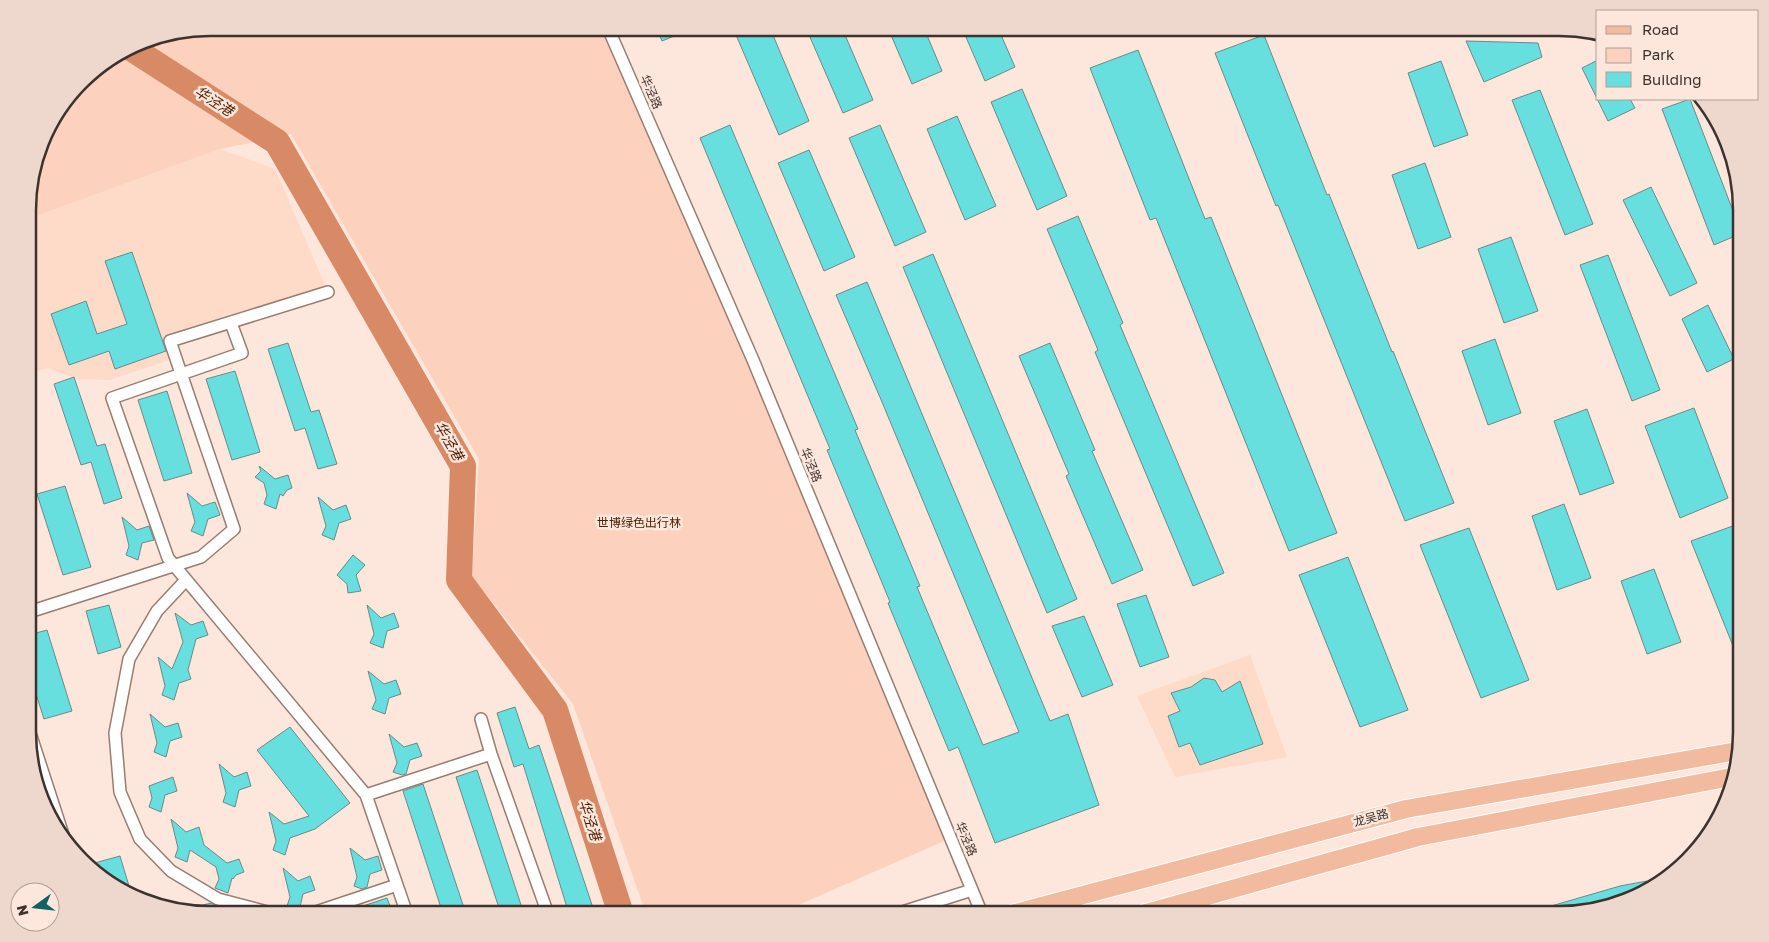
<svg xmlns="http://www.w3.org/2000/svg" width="1769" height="942" font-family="'Golos Text','Noto Sans SC',sans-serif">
<rect width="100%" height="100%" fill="#fde6db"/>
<path fill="#fedac9" d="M 220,149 L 275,169 L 328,292 L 170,341 L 176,358 L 109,380 L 78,379 L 48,368 L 28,374 L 28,219 Z
M 1250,655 L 1287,757 L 1175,777 L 1137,696 Z"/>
<path fill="#fcd1bd" d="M 210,28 L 604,28 L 951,838 L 778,914 L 646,914 L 573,704 L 472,576 L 479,459 L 291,134 L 220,149 L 28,219 L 28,198 L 46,129 L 90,73 L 141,41 Z"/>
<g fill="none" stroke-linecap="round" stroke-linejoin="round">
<path stroke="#d78a65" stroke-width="26" d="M 131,48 L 277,142 L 463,466 L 459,580 L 555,710 L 621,914"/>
</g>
<path fill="#67dfdf" stroke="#6a8a89" d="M 656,28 L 694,28 L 662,41 Z
M 733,28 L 770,28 L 809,121 L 779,135 Z
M 806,28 L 842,28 L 873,100 L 843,113 Z
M 888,28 L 924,28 L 942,71 L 912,84 Z
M 962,28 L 998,28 L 1015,67 L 985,81 Z
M 1264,35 L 1327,195 L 1329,194 L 1392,352 L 1393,351 L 1454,503 L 1405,521 L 1278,205 L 1276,206 L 1215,53 Z
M 1466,41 L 1538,43 L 1542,57 L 1484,82 Z
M 1138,50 L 1205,219 L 1211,217 L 1337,533 L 1289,551 L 1156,218 L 1150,220 L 1090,68 Z
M 1598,60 L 1598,99 L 1630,99 L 1635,108 L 1608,121 L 1582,68 Z
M 1441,61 L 1468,135 L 1434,147 L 1408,73 Z
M 1022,89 L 1067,196 L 1037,210 L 991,102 Z
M 1540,90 L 1593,224 L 1565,235 L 1512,100 Z
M 1690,99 L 1740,229 L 1740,234 L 1714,245 L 1662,109 Z
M 957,116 L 996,206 L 965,220 L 927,129 Z
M 730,125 L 858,429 L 855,430 L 920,586 L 917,587 L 983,745 L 1019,732 L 882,402 L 836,295 L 867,282 L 1050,721 L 1068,714 L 1099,805 L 995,843 L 958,747 L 949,751 L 888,603 L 890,602 L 827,450 L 830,449 L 700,138 Z
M 880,125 L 926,232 L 895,246 L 849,138 Z
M 809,150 L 855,257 L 824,271 L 778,163 Z
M 1425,163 L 1451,237 L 1418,249 L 1392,175 Z
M 1651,187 L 1697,283 L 1670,296 L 1623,200 Z
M 1078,216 L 1123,323 L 1120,325 L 1224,573 L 1193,586 L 1095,352 L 1098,350 L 1047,229 Z
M 1511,237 L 1538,311 L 1504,323 L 1478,249 Z
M 132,252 L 166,351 L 115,369 L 109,351 L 69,365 L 51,314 L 86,301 L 97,334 L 127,324 L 105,261 Z
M 933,254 L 1077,599 L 1047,613 L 903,267 Z
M 1608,255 L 1660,390 L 1632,401 L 1580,265 Z
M 1708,305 L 1734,359 L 1707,372 L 1682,319 Z
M 1495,339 L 1521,413 L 1488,425 L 1462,351 Z
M 288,343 L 311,412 L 319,410 L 337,464 L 318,469 L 305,428 L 295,431 L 268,349 Z
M 1050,343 L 1095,450 L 1092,451 L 1143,570 L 1112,584 L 1066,476 L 1069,474 L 1019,356 Z
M 235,371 L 260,452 L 232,460 L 206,379 Z
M 74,377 L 97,446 L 105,444 L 122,498 L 104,504 L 91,462 L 81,465 L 54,384 Z
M 167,391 L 192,473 L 164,481 L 138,400 Z
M 1694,408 L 1728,498 L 1680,518 L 1645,426 Z
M 1587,409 L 1614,483 L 1580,495 L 1554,421 Z
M 259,466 L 275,479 L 288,475 L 292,488 L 287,490 L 283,496 L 280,494 L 276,509 L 264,504 L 267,495 L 264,483 L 255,477 L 261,471 Z
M 65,486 L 91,567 L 63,575 L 37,494 Z
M 187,493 L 202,506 L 215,502 L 220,515 L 208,519 L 203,536 L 191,531 L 195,522 Z
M 318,497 L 333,510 L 346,505 L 351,519 L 339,523 L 334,540 L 322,535 L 326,526 Z
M 1564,504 L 1591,578 L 1557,590 L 1532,516 Z
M 122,517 L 137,530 L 149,526 L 154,540 L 142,543 L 138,560 L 126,555 L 129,546 Z
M 1741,523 L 1741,666 L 1691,541 Z
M 1469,528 L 1529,680 L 1481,698 L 1420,545 Z
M 353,555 L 365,565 L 356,575 L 361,591 L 348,593 L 347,584 L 337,575 Z
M 1348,557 L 1408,710 L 1360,727 L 1299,575 Z
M 1654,569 L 1681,642 L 1647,654 L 1621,581 Z
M 1146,595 L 1169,657 L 1140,667 L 1117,604 Z
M 109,605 L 121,647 L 98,654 L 86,611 Z
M 367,605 L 381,618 L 394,613 L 399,627 L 387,631 L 383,648 L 370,643 L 374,634 Z
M 175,613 L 191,625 L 203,621 L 208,635 L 196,639 L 188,670 L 191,679 L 179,683 L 174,700 L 162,695 L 165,686 L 158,657 L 172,669 L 183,642 Z
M 1084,616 L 1113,685 L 1082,697 L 1052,626 Z
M 47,630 L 72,711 L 44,719 L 29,672 L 29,635 Z
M 368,671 L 384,684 L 396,680 L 401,694 L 389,698 L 385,714 L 372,709 L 376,700 Z
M 1204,678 L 1215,680 L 1222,692 L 1240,681 L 1263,744 L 1200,765 L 1190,743 L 1179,747 L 1168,716 L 1180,711 L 1171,693 L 1191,687 Z
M 515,707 L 529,749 L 539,745 L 595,914 L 569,914 L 523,764 L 514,767 L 497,713 Z
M 150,714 L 165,727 L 178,723 L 182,737 L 170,741 L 166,757 L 154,752 L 157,743 Z
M 290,727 L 350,803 L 315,829 L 290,838 L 285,855 L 273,850 L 276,841 L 269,812 L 284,824 L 309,816 L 257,750 Z
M 389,734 L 404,747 L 417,743 L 422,756 L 410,760 L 406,774 L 402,775 L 393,772 L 397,763 Z
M 219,764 L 234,777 L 247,772 L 251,786 L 239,790 L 235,807 L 223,802 L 226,793 Z
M 477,770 L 524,914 L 501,914 L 456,777 Z
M 173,777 L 177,791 L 165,795 L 161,812 L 149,807 L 152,798 L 149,786 Z
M 423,784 L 466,914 L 443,914 L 403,791 Z
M 171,819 L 186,832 L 199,827 L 204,845 L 227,863 L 239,859 L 244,872 L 236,875 L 233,879 L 232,878 L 228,893 L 215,888 L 219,879 L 216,867 L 190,850 L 187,862 L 175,857 L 178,848 Z
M 350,848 L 365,860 L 378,856 L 382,870 L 370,874 L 367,887 L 362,889 L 354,886 L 357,877 Z
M 120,856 L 132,896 L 129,896 L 91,864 Z
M 283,868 L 298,881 L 310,876 L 315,890 L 303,894 L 299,911 L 287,906 L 290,897 Z
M 1647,881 L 1649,888 L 1571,914 L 1535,914 L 1534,911 L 1620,886 Z
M 387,898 L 393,914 L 346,914 L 345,912 Z
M 211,903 L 224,908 L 222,914 L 206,914 L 203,905 Z"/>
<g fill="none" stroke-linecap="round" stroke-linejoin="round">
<g stroke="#977d72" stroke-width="14">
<path id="minor" d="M 608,28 L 753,360 L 982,914
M 231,323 L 242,353 L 112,398 L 168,558 L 366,795 L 407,914
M 186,580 L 157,611 L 129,659 L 115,733 L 120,792 L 140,839 L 171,871 L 218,899 L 275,914
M 29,612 L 201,557 L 234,529 L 170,341 L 328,292
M 481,719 L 491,754 L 548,914
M 29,730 L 66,844
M 366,795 L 491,754
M 310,914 L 397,885
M 896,914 L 972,890"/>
</g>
<g stroke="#fff" stroke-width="20">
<path id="primary" d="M 1012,914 L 1406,809 L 1737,751
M 1143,914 L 1418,837 L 1731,777"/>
</g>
<use href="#minor" stroke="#fff" stroke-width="11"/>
<use href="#primary" stroke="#f2bba0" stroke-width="18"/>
</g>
<g text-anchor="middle" stroke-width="5" stroke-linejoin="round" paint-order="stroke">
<g font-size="12" fill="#3d322d" stroke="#fde6db">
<text transform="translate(651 92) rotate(67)" y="4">华泾路</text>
<text transform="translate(811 465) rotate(68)" y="4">华泾路</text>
<text transform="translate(1371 818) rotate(-15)" y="4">龙吴路</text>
<text transform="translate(966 839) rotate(67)" y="4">华泾路</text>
</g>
<g font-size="12" fill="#542307" stroke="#fde6db">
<text x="639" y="527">世博绿色出行林</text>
</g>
<g font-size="14" font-style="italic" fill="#4b1a00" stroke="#fde6db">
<text transform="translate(214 101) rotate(33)" y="5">华泾港</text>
<text transform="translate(449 441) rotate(60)" y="5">华泾港</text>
<text transform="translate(590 820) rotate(72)" y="5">华泾港</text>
</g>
</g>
<path d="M0 0H1769V942H0ZM210 36H1559A174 174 0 0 1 1733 210V732A174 174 0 0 1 1559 906H210A174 174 0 0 1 36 732V210A174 174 0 0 1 210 36Z" fill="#eed8cd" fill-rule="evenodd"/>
<path fill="none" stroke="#3d322d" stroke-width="2.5" d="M210 36H1559A174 174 0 0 1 1733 210V732A174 174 0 0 1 1559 906H210A174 174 0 0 1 36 732V210A174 174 0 0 1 210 36Z"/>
<rect x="1596" y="10" width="162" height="90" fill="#fde6db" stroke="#b09e95"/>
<rect x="1606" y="26" width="25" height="8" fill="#f2bba0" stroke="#b09e95"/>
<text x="1642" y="35" font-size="15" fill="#3d322d">Road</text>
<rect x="1606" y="48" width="25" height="15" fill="#fcd1bd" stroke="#b09e95"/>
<text x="1642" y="60" font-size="15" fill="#3d322d">Park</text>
<rect x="1606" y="72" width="25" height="15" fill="#67dfdf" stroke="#b09e95"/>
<text x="1642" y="85" font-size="15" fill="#3d322d">Building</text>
<g transform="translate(35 907) rotate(255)"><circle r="24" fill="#fde6db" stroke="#b09e95"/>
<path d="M0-4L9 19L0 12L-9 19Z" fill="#116262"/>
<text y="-8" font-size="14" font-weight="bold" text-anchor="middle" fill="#3d322d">N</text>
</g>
</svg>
